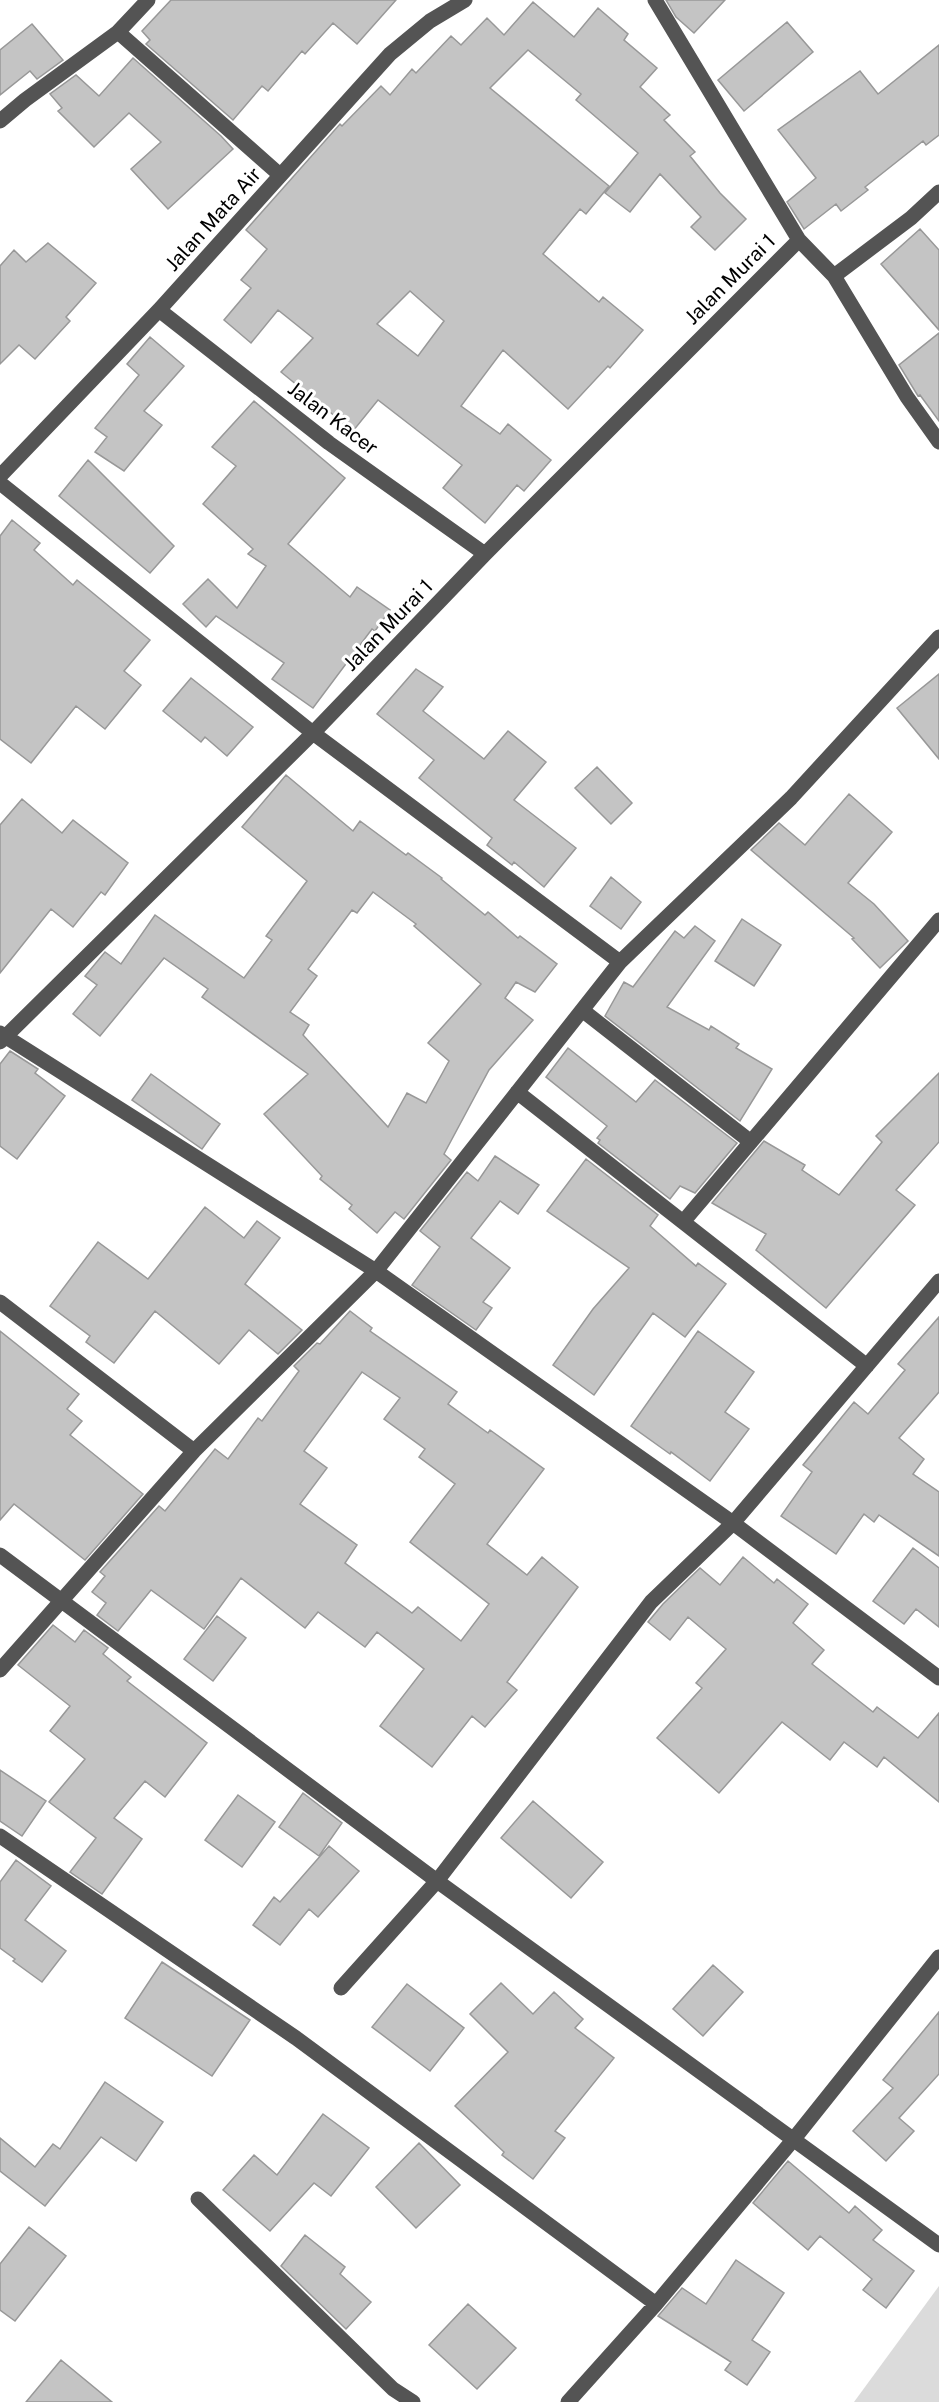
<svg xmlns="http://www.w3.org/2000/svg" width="939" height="2402" font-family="'Public Sans',sans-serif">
<rect width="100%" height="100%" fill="#fff"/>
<path fill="#dbdbdb" d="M 939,2286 L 939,2402 L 854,2402 Z"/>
<path fill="#c4c4c4" stroke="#989898" stroke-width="1.5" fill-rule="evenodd" d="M 171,0 L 396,0 L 357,44 L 333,23 L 305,54 L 302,51 L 268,91 L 262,86 L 233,120 L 146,44 L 150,40 L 142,31 Z
M 666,0 L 725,0 L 694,33 L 676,17 Z
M 533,2 L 574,37 L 598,8 L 628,34 L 624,40 L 657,68 L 640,87 L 670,115 L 664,120 L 695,152 L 690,156 L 720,193 L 746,219 L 715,250 L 691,227 L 701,217 L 660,174 L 630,212 L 605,193 L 638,153 L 576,100 L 581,94 L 528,50 L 490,88 L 609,186 L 586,214 L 580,209 L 543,254 L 599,302 L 603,297 L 643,330 L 610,368 L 608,366 L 568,409 L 503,350 L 461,406 L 500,434 L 508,424 L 551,460 L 524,491 L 517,485 L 485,523 L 443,488 L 462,465 L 378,400 L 353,431 L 281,372 L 313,338 L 278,310 L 251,343 L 224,320 L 251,288 L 241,280 L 267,249 L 246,230 L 340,124 L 342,126 L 381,86 L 390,95 L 412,69 L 416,73 L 451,36 L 461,45 L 487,18 L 504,35 ZM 410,291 L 444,321 L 418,356 L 377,324 Z
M 787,22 L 813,52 L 744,111 L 718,80 Z
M 32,24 L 63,60 L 37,79 L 30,71 L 0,95 L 0,50 Z
M 939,45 L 939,135 L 926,145 L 923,141 L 865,187 L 868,190 L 841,211 L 836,204 L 804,229 L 787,202 L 816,178 L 778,130 L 860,71 L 878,94 Z
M 133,58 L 221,136 L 233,149 L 168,209 L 131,169 L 161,142 L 129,113 L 94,147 L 58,111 L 62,108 L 50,94 L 76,75 L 99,96 Z
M 920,229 L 939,250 L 939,330 L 881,264 Z
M 48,243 L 96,283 L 66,317 L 70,321 L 35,359 L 19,345 L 0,364 L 0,266 L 14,250 L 26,262 Z
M 939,333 L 939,421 L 920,395 L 918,396 L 899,365 Z
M 150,337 L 184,366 L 144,411 L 162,425 L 124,471 L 95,452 L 107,437 L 95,428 L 139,375 L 127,364 Z
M 254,401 L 345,478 L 288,544 L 350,597 L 357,587 L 390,610 L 375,631 L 372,629 L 313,708 L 272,679 L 284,663 L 216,616 L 206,627 L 183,604 L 208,579 L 237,608 L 266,566 L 248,554 L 253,549 L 203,504 L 236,466 L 212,447 Z
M 88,460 L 174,546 L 150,573 L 59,496 Z
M 12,520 L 40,543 L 34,550 L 73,585 L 77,580 L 150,640 L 124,671 L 141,685 L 105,729 L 76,706 L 31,763 L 0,739 L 0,536 Z
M 416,669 L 443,687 L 423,711 L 484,759 L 508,731 L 546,762 L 514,800 L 576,848 L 544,887 L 514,862 L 512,865 L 487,845 L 492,838 L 419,778 L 434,760 L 377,714 Z
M 939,674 L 939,759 L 897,708 Z
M 191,678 L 253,727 L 227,756 L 205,737 L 201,742 L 163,711 Z
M 597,767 L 632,803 L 611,824 L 575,788 Z
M 286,775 L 353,831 L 360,821 L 406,855 L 408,853 L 442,878 L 441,879 L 485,915 L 488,912 L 518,938 L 520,936 L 557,964 L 535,992 L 516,982 L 505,998 L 533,1020 L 489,1070 L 444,1154 L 451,1160 L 404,1219 L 395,1212 L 377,1233 L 349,1209 L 352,1205 L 320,1179 L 322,1176 L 264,1114 L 308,1074 L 202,997 L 208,989 L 164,958 L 100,1036 L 73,1014 L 97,985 L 85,976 L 105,952 L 121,964 L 155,915 L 244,978 L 272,940 L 266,936 L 307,881 L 242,827 ZM 373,892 L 416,924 L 414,926 L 481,984 L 428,1043 L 449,1061 L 426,1103 L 407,1093 L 388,1127 L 303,1035 L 309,1025 L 290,1012 L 317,976 L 308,969 L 352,910 L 357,913 Z
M 849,794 L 892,832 L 848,883 L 874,904 L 908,941 L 880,968 L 852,939 L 854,938 L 751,850 L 779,823 L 805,845 Z
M 22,799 L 62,833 L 73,820 L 128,863 L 105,895 L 101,892 L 73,927 L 51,909 L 0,973 L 0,825 Z
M 611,877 L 641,902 L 621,929 L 590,906 Z
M 742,919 L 781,945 L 754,986 L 715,961 Z
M 695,926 L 715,941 L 667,1007 L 709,1030 L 711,1026 L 739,1044 L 736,1048 L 772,1069 L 740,1121 L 605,1016 L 624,982 L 633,987 L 675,931 L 684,938 Z
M 568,1048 L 636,1102 L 655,1080 L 737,1143 L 695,1193 L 680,1186 L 670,1199 L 598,1143 L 600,1140 L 597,1138 L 607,1126 L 546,1077 Z
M 10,1051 L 38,1069 L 35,1073 L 65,1096 L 17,1159 L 0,1146 L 0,1064 Z
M 939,1073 L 939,1142 L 896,1190 L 915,1205 L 826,1308 L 756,1250 L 766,1234 L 712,1203 L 764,1141 L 805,1165 L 802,1170 L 839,1195 L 882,1142 L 876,1136 Z
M 151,1074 L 220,1124 L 202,1149 L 132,1100 Z
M 495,1156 L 539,1185 L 518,1214 L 500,1201 L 471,1238 L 510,1268 L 483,1302 L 492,1308 L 476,1330 L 412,1285 L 440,1247 L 420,1231 L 467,1172 L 478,1181 Z
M 586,1159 L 658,1215 L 650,1226 L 696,1266 L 698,1263 L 726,1284 L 685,1337 L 653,1313 L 594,1395 L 553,1365 L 593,1309 L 629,1268 L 547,1211 Z
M 205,1207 L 244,1238 L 257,1221 L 280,1238 L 245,1284 L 302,1330 L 278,1354 L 249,1330 L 219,1364 L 155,1311 L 114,1363 L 86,1342 L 90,1336 L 50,1306 L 98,1242 L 148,1279 Z
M 350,1311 L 372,1328 L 370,1331 L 457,1392 L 448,1404 L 488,1433 L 490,1430 L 544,1469 L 487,1544 L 527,1575 L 542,1557 L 578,1587 L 507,1682 L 517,1690 L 485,1727 L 472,1716 L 432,1767 L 380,1726 L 424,1669 L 377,1632 L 365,1647 L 318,1612 L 305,1628 L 241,1578 L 204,1629 L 151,1590 L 118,1631 L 97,1615 L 106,1603 L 92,1592 L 105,1576 L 100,1572 L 159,1506 L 165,1511 L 215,1449 L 228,1459 L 258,1418 L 262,1421 L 299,1371 L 294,1366 L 317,1343 L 320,1344 ZM 362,1372 L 400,1398 L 384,1419 L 425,1449 L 419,1457 L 455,1484 L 410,1542 L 489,1604 L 461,1641 L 418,1607 L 412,1613 L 345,1563 L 357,1545 L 300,1504 L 327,1468 L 304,1451 Z
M 939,1317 L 939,1392 L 899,1438 L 924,1459 L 913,1474 L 939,1492 L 939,1556 L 879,1515 L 874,1522 L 864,1514 L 836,1554 L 781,1516 L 812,1472 L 803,1465 L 854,1402 L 868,1414 L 905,1370 L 898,1364 Z
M 0,1331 L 79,1394 L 67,1409 L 82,1421 L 70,1435 L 143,1494 L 85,1560 L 14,1504 L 0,1520 Z
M 698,1331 L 754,1372 L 725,1412 L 749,1429 L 710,1481 L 671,1452 L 670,1454 L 631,1426 Z
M 913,1548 L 939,1568 L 939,1627 L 916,1609 L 904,1624 L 873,1601 Z
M 743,1557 L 774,1583 L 777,1579 L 808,1604 L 793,1623 L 824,1650 L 812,1664 L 873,1712 L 877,1707 L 918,1738 L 939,1713 L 939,1802 L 884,1757 L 877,1767 L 844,1742 L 830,1760 L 782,1722 L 719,1793 L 657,1738 L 702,1688 L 696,1683 L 726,1649 L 688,1617 L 670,1640 L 648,1622 L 663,1604 L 700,1568 L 720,1585 Z
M 217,1616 L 246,1638 L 213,1681 L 184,1659 Z
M 53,1625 L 75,1642 L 84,1630 L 108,1648 L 103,1654 L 131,1677 L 127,1681 L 207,1743 L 165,1797 L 145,1781 L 114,1818 L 142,1839 L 102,1894 L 70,1872 L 96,1838 L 49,1802 L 85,1759 L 50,1731 L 70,1706 L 18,1665 Z
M 0,1770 L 46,1801 L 22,1836 L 0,1821 Z
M 303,1793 L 342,1823 L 319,1856 L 279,1827 Z
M 238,1795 L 275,1822 L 242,1867 L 205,1840 Z
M 533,1801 L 603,1862 L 571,1898 L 501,1838 Z
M 329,1846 L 359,1871 L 318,1917 L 309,1909 L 280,1945 L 253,1925 L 274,1897 L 280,1902 Z
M 16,1860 L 51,1886 L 25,1920 L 66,1951 L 42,1982 L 13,1961 L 15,1959 L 0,1948 L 0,1882 Z
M 162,1962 L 250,2020 L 212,2076 L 125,2018 Z
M 713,1965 L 743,1992 L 703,2036 L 673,2009 Z
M 501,1983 L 533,2014 L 554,1992 L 583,2019 L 575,2028 L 614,2058 L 555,2131 L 565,2138 L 533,2179 L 502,2155 L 504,2152 L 455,2106 L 508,2052 L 470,2014 Z
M 407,1984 L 464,2028 L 430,2071 L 372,2027 Z
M 939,2012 L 939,2074 L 899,2118 L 914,2131 L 886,2161 L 853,2131 L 893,2088 L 883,2080 Z
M 105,2082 L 163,2122 L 136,2161 L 101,2137 L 45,2206 L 0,2171 L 0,2138 L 35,2167 L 53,2144 L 60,2149 Z
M 323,2114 L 369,2148 L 331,2196 L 314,2183 L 270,2231 L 223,2190 L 254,2155 L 277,2175 Z
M 419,2143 L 460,2185 L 416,2228 L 376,2187 Z
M 788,2161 L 849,2213 L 855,2206 L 882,2230 L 873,2240 L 914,2271 L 886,2308 L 863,2290 L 872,2279 L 820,2236 L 808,2250 L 753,2203 Z
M 29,2227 L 66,2256 L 15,2321 L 0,2310 L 0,2264 Z
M 305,2235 L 345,2267 L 340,2274 L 371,2302 L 346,2329 L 281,2266 Z
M 736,2260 L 784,2293 L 752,2340 L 770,2352 L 747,2385 L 725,2370 L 731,2362 L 658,2316 L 682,2288 L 706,2304 Z
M 468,2304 L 516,2348 L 477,2389 L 429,2345 Z
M 61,2360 L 112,2402 L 26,2402 Z"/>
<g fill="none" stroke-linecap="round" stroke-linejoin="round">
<path stroke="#545454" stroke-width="15" d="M 655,0 L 799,240 L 834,276 L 907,397 L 939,442
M 118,32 L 148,0
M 0,121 L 25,100 L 118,32 L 280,175
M 834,276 L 911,218 L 939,192
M 159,310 L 329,443 L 485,554
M 0,476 L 159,310 L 390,54 L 430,21 L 465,0
M 0,483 L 313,733 L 620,962
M 582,1010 L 751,1142
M 0,1033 L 376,1271 L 733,1523 L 939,1678
M 0,1042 L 313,733 L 485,554 L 799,240
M 517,1092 L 867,1366
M 683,1222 L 939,920
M 0,1302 L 194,1451
M 0,1555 L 437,1881 L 939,2245
M 0,1670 L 194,1451 L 376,1271 L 620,962 L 791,798 L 939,637
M 0,1836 L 296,2038 L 656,2304
M 341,1988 L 437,1881 L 651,1602 L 733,1523 L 939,1281
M 198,2199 L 393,2389 L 413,2402
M 568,2402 L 656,2304 L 793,2140 L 939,1957"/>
</g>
<g text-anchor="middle" stroke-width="6" stroke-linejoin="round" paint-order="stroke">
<g font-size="20" fill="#000" stroke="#fff">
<text transform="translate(213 219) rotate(-48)" y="7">Jalan Mata Air</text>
<text transform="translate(730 279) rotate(-45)" y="7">Jalan Murai 1</text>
<text transform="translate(333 418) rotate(37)" y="7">Jalan Kacer</text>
<text transform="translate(388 625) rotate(-46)" y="7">Jalan Murai 1</text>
</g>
</g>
</svg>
